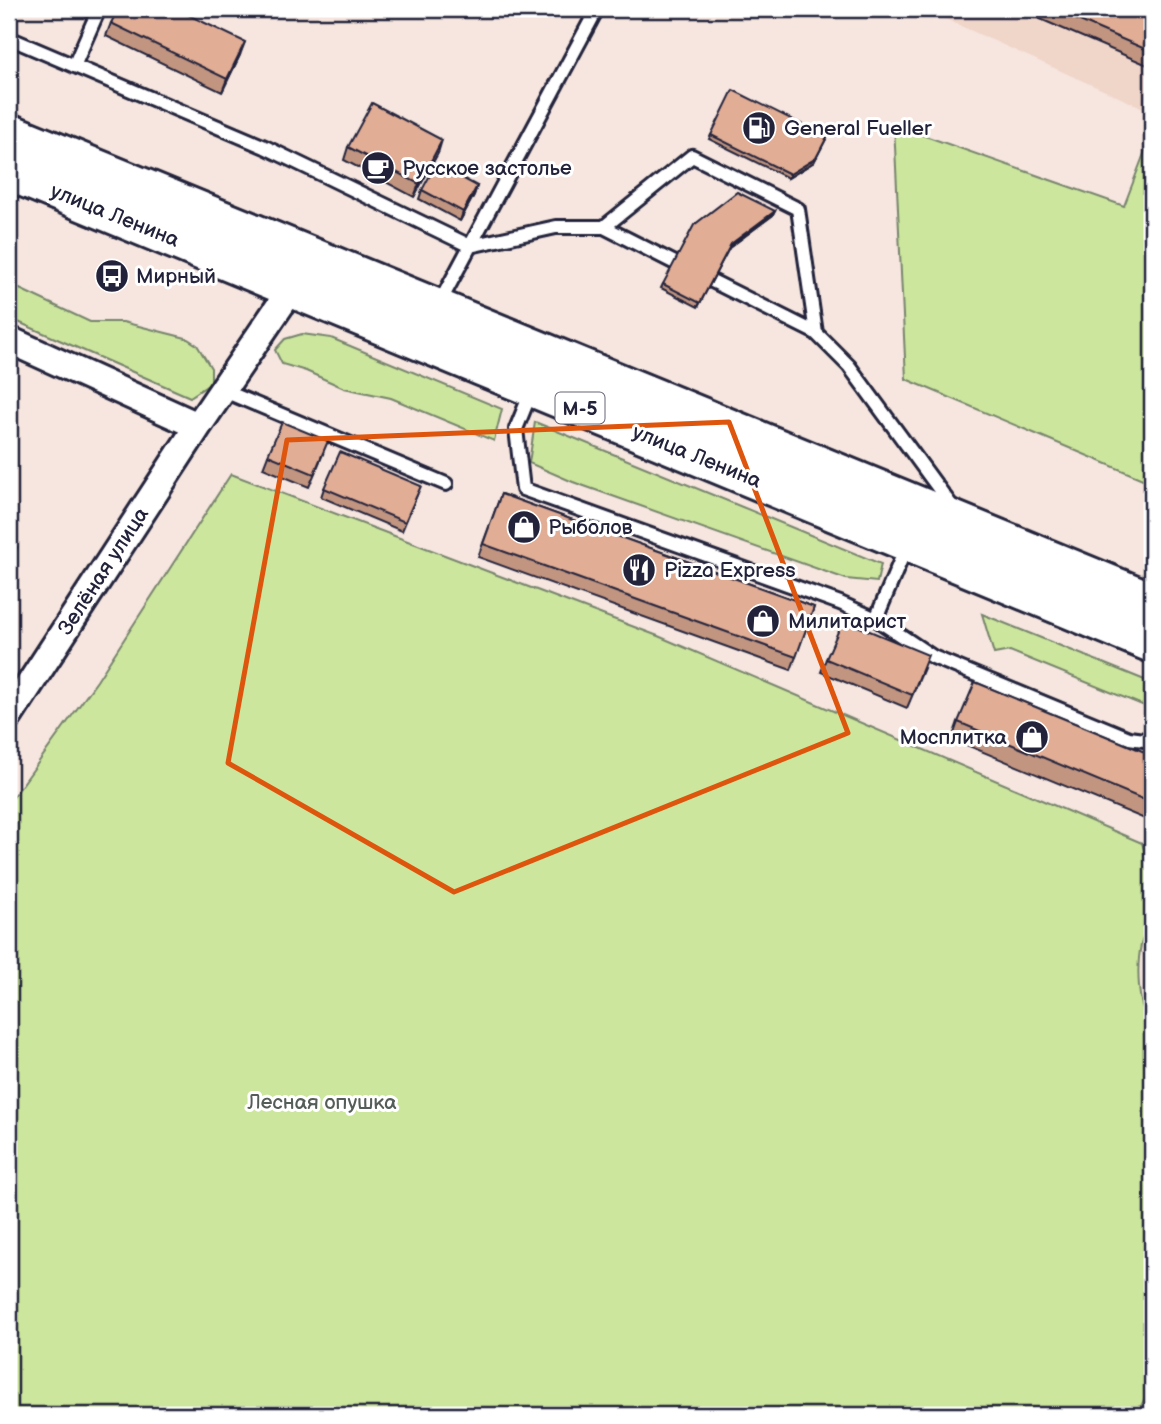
<svg xmlns="http://www.w3.org/2000/svg" width="1161" height="1424" font-family="'Balsamiq Sans',sans-serif">
<rect width="100%" height="100%" fill="#f6e6df"/>
<filter id="ink" filterUnits="userSpaceOnUse"><feTurbulence type="fractalNoise" baseFrequency=".0143" numOctaves="2"/><feDisplacementMap in="SourceGraphic" scale="14" xChannelSelector="R" yChannelSelector="G"/><feConvolveMatrix kernelMatrix="1 2 1 2 8 2 1 2 1" color-interpolation-filters="sRGB"/></filter>
<g filter="url(#ink)">
<path fill="#f0d5c9" d="M 923,9 L 1152,9 L 1152,112 Z"/>
<path fill="#cce69d" stroke="#77846c" stroke-width="2" d="M 894,125 L 1124,206 L 1152,133 L 1152,483 L 906,379 Z
M 9,284 L 90,322 L 123,322 L 186,338 L 197,345 L 211,368 L 211,383 L 190,397 L 9,318 Z
M 302,334 L 331,338 L 502,409 L 494,441 L 391,398 L 344,388 L 306,371 L 282,364 L 275,350 L 285,339 Z
M 535,422 L 881,564 L 877,582 L 846,579 L 573,482 L 529,463 Z
M 231,474 L 658,636 L 1142,843 C 1149,865 1155,885 1152,908 C 1151,920 1144,932 1141,945 C 1137,963 1136,1011 1152,1023 L 1152,1383 L 1137,1415 L 9,1415 L 9,803 L 97,681 Z
M 982,614 L 1152,683 L 1152,709 L 1010,651 L 994,654 Z"/>
<g fill="none" stroke-linecap="round" stroke-linejoin="round">
<g stroke="#22223b" stroke-width="18">
<path id="service" d="M 9,38 L 265,147 L 470,246 L 556,227 L 604,227 L 675,263
M 74,66 L 99,9
M 604,227 L 692,156 L 798,209 L 816,333
M 712,281 L 816,333 L 849,366 L 953,508
M 438,306 L 597,9
M 222,390 L 446,484
M 531,392 L 516,429 L 523,489 L 840,603 L 876,619 L 933,657 L 1129,738 L 1152,741
M 876,619 L 907,545"/>
</g>
<g stroke="#22223b" stroke-width="32">
<path id="minor" d="M 9,340 L 198,426 L 292,288
M 9,716 L 198,426"/>
</g>
<g stroke="#22223b" stroke-width="44">
<path id="primary" d="M 9,133 L 1152,602
M 9,171 L 1152,643"/>
</g>
<use href="#service" stroke="#fff" stroke-width="12"/>
<use href="#minor" stroke="#fff" stroke-width="26"/>
<use href="#primary" stroke="#fff" stroke-width="38"/>
</g>
<path fill="#c29580" stroke="#22223b" stroke-width="2" d="M 1017,9 L 1152,9 L 1152,67 Z
M 111,23 L 240,55 L 222,92 L 106,36 Z
M 711,135 L 827,137 L 814,162 L 788,178 L 709,139 Z
M 348,147 L 438,153 L 414,197 L 344,160 Z
M 477,186 L 474,195 L 460,221 L 419,199 L 422,190 Z
M 775,211 L 773,215 L 729,248 L 698,307 L 661,288 L 663,284 Z
M 323,454 L 309,487 L 263,468 L 268,455 Z
M 324,488 L 417,495 L 402,531 L 321,497 Z
M 501,494 L 814,607 L 791,670 L 478,557 Z
M 826,659 L 924,668 L 907,708 L 821,672 Z
M 958,722 L 1152,755 L 1152,822 L 952,739 Z"/>
<path fill="#9e7968" stroke="#22223b" stroke-width="2" d="M 245,42 L 240,55 L 222,92 L 227,79 Z
M 827,137 L 814,162 L 788,178 L 790,174 Z
M 442,140 L 438,153 L 414,197 L 419,184 Z
M 477,186 L 474,195 L 460,221 L 463,212 Z
M 775,211 L 773,215 L 729,248 L 698,307 L 731,244 Z
M 17,547 L 14,556 L 9,564 L 9,559 Z"/>
<path fill="#e1ad95" stroke="#22223b" stroke-width="2" d="M 118,9 L 176,9 L 245,42 L 227,79 L 111,23 Z
M 1052,9 L 1152,9 L 1152,52 Z
M 733,90 L 827,137 L 816,158 L 790,174 L 711,135 Z
M 372,103 L 442,140 L 419,184 L 348,147 Z
M 436,164 L 477,186 L 463,212 L 422,190 Z
M 737,192 L 775,211 L 731,244 L 700,303 L 663,284 L 694,225 Z
M 282,422 L 328,441 L 314,474 L 268,455 Z
M 340,452 L 421,486 L 405,522 L 324,488 Z
M 501,494 L 814,607 L 796,657 L 483,544 Z
M 9,541 L 17,547 L 9,559 Z
M 843,620 L 928,655 L 912,695 L 826,659 Z
M 975,682 L 1152,755 L 1152,803 L 958,722 Z"/>
</g>
<path fill="none" stroke="#de560e" stroke-width="5" stroke-linejoin="round" d="M 729,422 L 848,733 L 454,892 L 228,763 L 287,440 Z"/>
<defs>
<g id="fuel-disc" transform="scale(1.75)"><circle r="9.5" fill="#22223b" stroke="#fff"/><path d="M-5.5-6h7V0h2V4h1.3V-2.5L3-4.5l.8-.8L6-3V5H2.5V1h-1V6h-7ZM-4.2-4.7v3.2H.2V-4.7Z" fill="#fff"/></g>
<g id="cafe-disc" transform="scale(1.75)"><circle r="9.5" fill="#22223b" stroke="#fff"/><path d="M-5.5-4.5H6V0H3Q3 3.5 0 3.5H-2.5Q-5.5 3.5-5.5 0ZM3-3.2v2h1.7v-2ZM-6 4.5H4V6H-6Z" fill="#fff"/></g>
<g id="bus-disc" transform="scale(1.75)"><circle r="9.5" fill="#22223b" stroke="#fff"/><path d="M-5-6H5V4H4V6H2V4H-2V6H-4V4H-5ZM-3.5-4V0h7V-4ZM-3.5 1.2v1.5H-2V1.2ZM2 1.2v1.5H3.5V1.2Z" fill="#fff"/></g>
<g id="shop-disc" transform="scale(1.75)"><circle r="9.5" fill="#22223b" stroke="#fff"/><path d="M-5-2.5h2.3a2.7 3.5 0 0 1 5.4 0H5L5.5 6h-11ZM-1.5-2.5h3a1.5 2.3 0 0 0-3 0Z" fill="#fff"/></g>
<g id="restaurant-disc" transform="scale(1.75)"><circle r="9.5" fill="#22223b" stroke="#fff"/><path d="M-5-6h1v4h1v-4h1v4h1v-4h1v5L-1.5 .5V6h-2V.5L-5-1ZM5-6V6H3V1.5H1.5Q1.5-4 5-6Z" fill="#fff"/></g>
</defs>
<g fill-rule="evenodd">
<use href="#fuel-disc" x="759" y="128"/>
<use href="#cafe-disc" x="378" y="168"/>
<use href="#bus-disc" x="112" y="276"/>
<use href="#shop-disc" x="524" y="527"/>
<use href="#restaurant-disc" x="639" y="570"/>
<use href="#shop-disc" x="763" y="621"/>
<use href="#shop-disc" x="1032" y="737"/>
</g>
<g text-anchor="middle" stroke-width="6" stroke-linejoin="round" paint-order="stroke">
<rect fill="#fff" stroke="#646476" stroke-width="2" x="555.5" y="392.5" width="49" height="31" rx="5"/>
<g font-size="19" font-weight="bold" fill="#22223b">
<text x="580" y="415">М-5</text>
</g>
<g font-size="21" fill="#22223b" stroke="#fff" text-anchor="start">
<text x="784" y="135">General Fueller</text>
<text x="402" y="175">Русское застолье</text>
<text x="136" y="283">Мирный</text>
<text x="548" y="534">Рыболов</text>
<text x="664" y="577">Pizza Express</text>
<text x="788" y="628">Милитарист</text>
<text x="1007" y="744" text-anchor="end">Мосплитка</text>
</g>
<g font-size="21" fill="#22223b" stroke="#fff">
<text transform="translate(115 215) rotate(22)" y="7">улица Ленина</text>
<text transform="translate(697 456) rotate(22)" y="7">улица Ленина</text>
<text transform="translate(103 571) rotate(-57)" y="7">Зелёная улица</text>
</g>
<g font-size="21" fill="#555d58" stroke="#fff">
<text x="322" y="1109">Лесная опушка</text>
</g>
</g>
<rect width="1161" height="1424" fill="none" stroke="#fff" stroke-width="35"/>
<rect x="18" y="18" width="1126" height="1389" fill="none" stroke="#22223b" stroke-width="2.5" filter="url(#ink)"/>
</svg>
